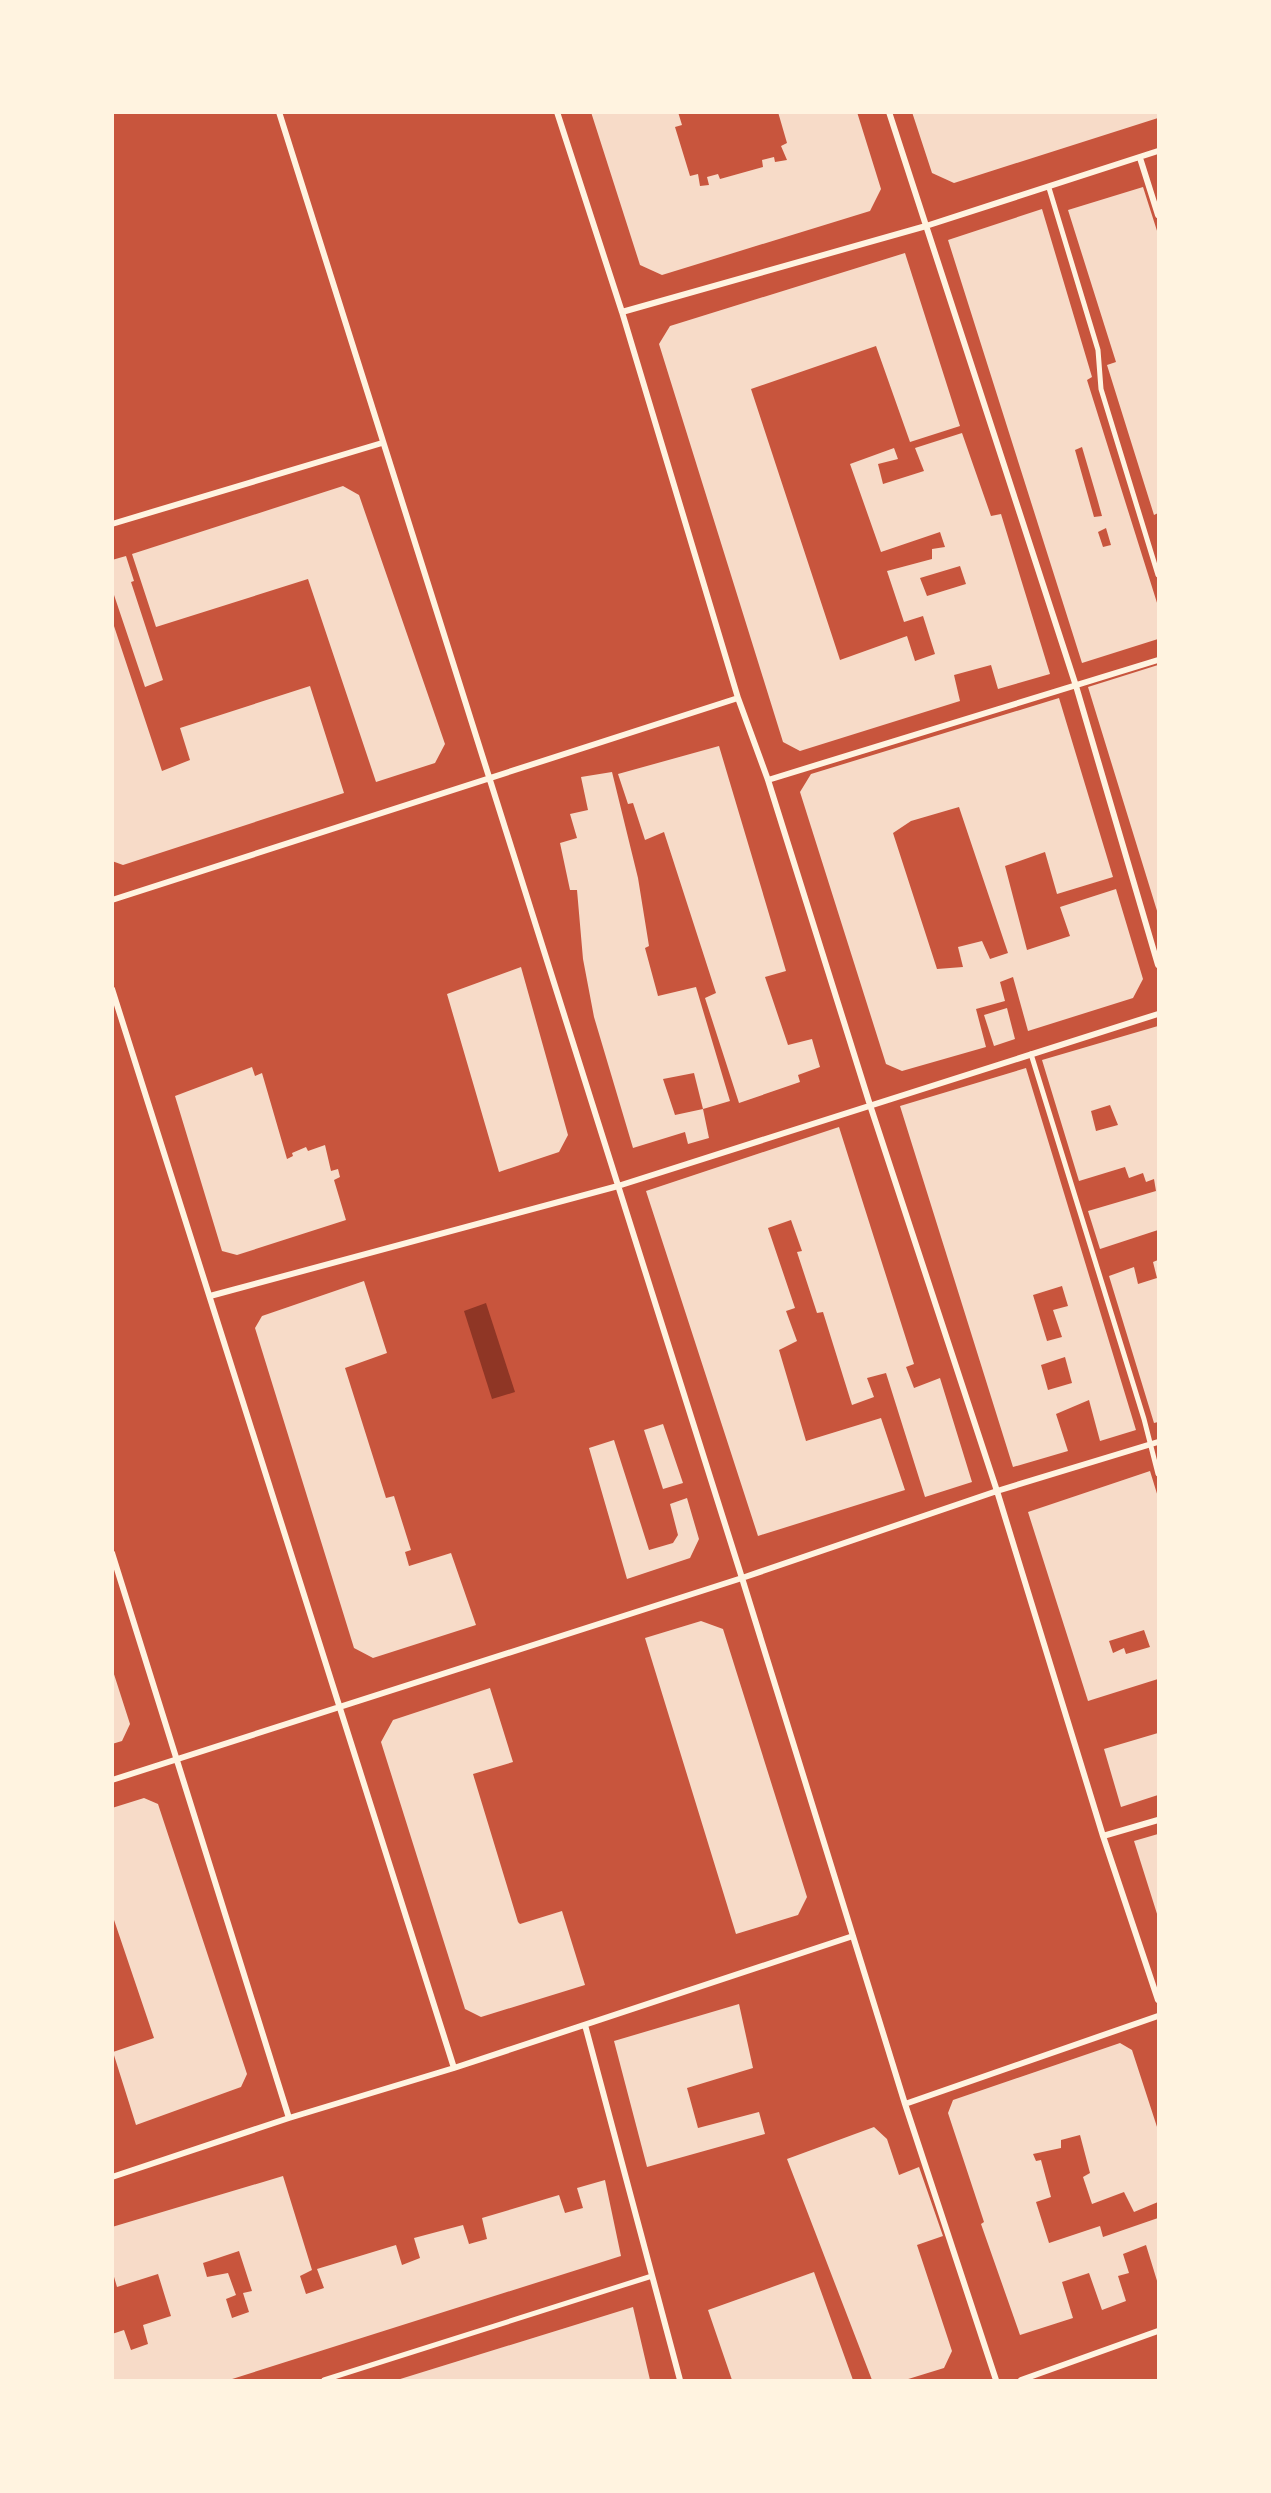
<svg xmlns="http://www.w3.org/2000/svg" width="1271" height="2493" font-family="'Source Serif 4',serif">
<rect width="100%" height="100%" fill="#c8553d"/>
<path fill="#8f3625" d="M 486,1303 L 515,1392 L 492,1399 L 464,1311 Z"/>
<path fill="#f7dbc8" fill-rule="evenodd" d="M 591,112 L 678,112 L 682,125 L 675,127 L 690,176 L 698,174 L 700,186 L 709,185 L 707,177 L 718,174 L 720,179 L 763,167 L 762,160 L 774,157 L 775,162 L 787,160 L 781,146 L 787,143 L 778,112 L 857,112 L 881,189 L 870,211 L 662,275 L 640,265 Z
M 912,112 L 1158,112 L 1158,118 L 954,183 L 932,173 Z
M 1143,187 L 1158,234 L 1158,513 L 1154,515 L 1107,365 L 1116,362 L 1068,210 Z
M 1042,209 L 1092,377 L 1087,380 L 1158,606 L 1158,639 L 1082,663 L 948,240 ZM 1082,447 L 1097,498 L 1102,516 L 1094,517 L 1075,450 ZM 1106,528 L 1111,545 L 1103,547 L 1098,532 Z
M 905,253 L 960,426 L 910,442 L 876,346 L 751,389 L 840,660 L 907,636 L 915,661 L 935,654 L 923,616 L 904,622 L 887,571 L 932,559 L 932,549 L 945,547 L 940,532 L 881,552 L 850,464 L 894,448 L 898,459 L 878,464 L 883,484 L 924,471 L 915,448 L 962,433 L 991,516 L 1001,514 L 1050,674 L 998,689 L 991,665 L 954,675 L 960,701 L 800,751 L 783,742 L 659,344 L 670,326 ZM 960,566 L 966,584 L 927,596 L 920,578 Z
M 343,486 L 359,495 L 445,744 L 435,763 L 376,782 L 308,579 L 156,627 L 132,554 Z
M 126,556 L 134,581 L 131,582 L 163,680 L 145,687 L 112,589 L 112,560 Z
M 112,620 L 162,771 L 190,760 L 180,728 L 310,686 L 344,793 L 123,865 L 112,861 Z
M 1158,665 L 1158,914 L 1088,687 Z
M 1059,698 L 1113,877 L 1057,894 L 1045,852 L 1005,866 L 1027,950 L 1070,936 L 1060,907 L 1116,889 L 1143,979 L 1133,998 L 1028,1031 L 1013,977 L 1000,982 L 1005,1001 L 976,1009 L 986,1047 L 902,1071 L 886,1064 L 800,792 L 811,774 ZM 959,807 L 1008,953 L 990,959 L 982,941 L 958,947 L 963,967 L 937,969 L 893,833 L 911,821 Z
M 719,746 L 786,971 L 765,977 L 788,1045 L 812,1039 L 820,1067 L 798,1075 L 800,1082 L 739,1103 L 705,998 L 716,993 L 664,832 L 645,840 L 633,803 L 628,804 L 618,774 Z
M 612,772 L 638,878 L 649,946 L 645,948 L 658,996 L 696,987 L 730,1101 L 703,1109 L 694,1073 L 663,1079 L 675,1115 L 703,1109 L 709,1138 L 688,1144 L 685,1132 L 633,1148 L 594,1017 L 583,959 L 577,890 L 570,890 L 560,843 L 577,838 L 570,814 L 588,810 L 581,777 Z
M 521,967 L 568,1135 L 559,1152 L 499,1172 L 447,994 Z
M 1007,1008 L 1015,1039 L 994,1046 L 984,1015 Z
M 1158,1026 L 1158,1230 L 1100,1249 L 1088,1211 L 1156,1191 L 1154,1179 L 1146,1182 L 1143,1173 L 1129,1178 L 1125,1167 L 1079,1181 L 1042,1060 ZM 1110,1105 L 1118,1125 L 1096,1131 L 1091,1111 Z
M 252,1067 L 255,1076 L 262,1073 L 287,1159 L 293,1156 L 292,1153 L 306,1147 L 308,1151 L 325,1145 L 331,1171 L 338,1169 L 340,1177 L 334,1180 L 346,1220 L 237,1255 L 222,1251 L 175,1096 Z
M 1026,1068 L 1136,1430 L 1100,1441 L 1089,1400 L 1056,1414 L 1068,1451 L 1013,1467 L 900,1106 ZM 1062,1286 L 1068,1306 L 1053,1310 L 1062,1337 L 1047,1341 L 1033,1295 ZM 1065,1357 L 1072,1383 L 1048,1390 L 1041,1365 Z
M 839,1127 L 914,1364 L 906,1367 L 914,1388 L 940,1378 L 972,1482 L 925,1497 L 886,1373 L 867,1378 L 874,1397 L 852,1405 L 823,1312 L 817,1313 L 797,1252 L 802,1251 L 791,1220 L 768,1228 L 795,1308 L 786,1311 L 797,1341 L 779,1350 L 806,1441 L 881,1418 L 905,1490 L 758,1536 L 646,1191 Z
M 1158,1260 L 1158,1422 L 1154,1423 L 1109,1276 L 1134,1267 L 1138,1284 L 1157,1278 L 1153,1262 Z
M 364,1281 L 387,1353 L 345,1368 L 386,1498 L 394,1496 L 411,1550 L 405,1552 L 409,1566 L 451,1553 L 476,1625 L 373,1658 L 354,1648 L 255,1328 L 262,1316 Z
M 663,1424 L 683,1483 L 663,1489 L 644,1430 Z
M 614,1440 L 649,1550 L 673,1543 L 678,1535 L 670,1504 L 687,1498 L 699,1539 L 690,1558 L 627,1579 L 589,1448 Z
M 1150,1471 L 1158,1497 L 1158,1679 L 1088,1701 L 1028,1512 ZM 1144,1630 L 1150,1647 L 1126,1654 L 1124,1648 L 1113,1653 L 1109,1641 Z
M 701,1621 L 723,1629 L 807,1897 L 798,1915 L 736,1934 L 645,1638 Z
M 112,1668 L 130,1724 L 122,1741 L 112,1744 Z
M 490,1688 L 513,1762 L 473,1774 L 518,1922 L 520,1924 L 562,1911 L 585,1985 L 481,2017 L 465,2009 L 381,1742 L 393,1720 Z
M 1158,1733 L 1158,1795 L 1121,1807 L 1104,1749 Z
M 144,1798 L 158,1804 L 247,2074 L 241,2087 L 136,2125 L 113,2052 L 154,2038 L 112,1914 L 112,1808 Z
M 1158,1834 L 1158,1917 L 1134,1841 Z
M 739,2004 L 753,2068 L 687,2088 L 698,2128 L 759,2112 L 765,2134 L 647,2167 L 614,2041 Z
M 1120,2043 L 1132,2050 L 1158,2130 L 1158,2202 L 1134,2212 L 1124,2192 L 1092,2204 L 1083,2177 L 1090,2173 L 1080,2135 L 1061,2140 L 1061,2148 L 1033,2154 L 1036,2161 L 1041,2160 L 1051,2197 L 1036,2202 L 1049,2243 L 1100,2226 L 1103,2237 L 1158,2218 L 1158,2284 L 1146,2245 L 1123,2254 L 1129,2273 L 1118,2276 L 1126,2301 L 1102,2310 L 1089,2273 L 1062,2282 L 1073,2318 L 1020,2335 L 981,2224 L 984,2222 L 948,2113 L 953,2100 Z
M 874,2127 L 887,2139 L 899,2175 L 919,2167 L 943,2236 L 917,2245 L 952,2351 L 944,2368 L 905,2380 L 872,2380 L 787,2159 Z
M 283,2176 L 312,2270 L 300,2276 L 306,2294 L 324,2288 L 317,2269 L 396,2245 L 402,2265 L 420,2258 L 414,2238 L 463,2225 L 469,2244 L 487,2239 L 482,2218 L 559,2195 L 565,2213 L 583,2208 L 577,2188 L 605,2180 L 621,2256 L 229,2380 L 112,2380 L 112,2334 L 124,2330 L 131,2350 L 148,2344 L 143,2325 L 171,2316 L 158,2274 L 117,2287 L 112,2270 L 112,2227 ZM 239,2251 L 252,2291 L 243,2293 L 249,2312 L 232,2318 L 226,2299 L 236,2295 L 228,2273 L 207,2277 L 203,2263 Z
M 814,2272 L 853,2380 L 732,2380 L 708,2310 Z
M 633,2307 L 650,2380 L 397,2380 Z"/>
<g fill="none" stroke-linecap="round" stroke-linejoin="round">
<path stroke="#fff3e0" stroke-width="5" d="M 1049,188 L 1098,350 L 1101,389 L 1158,575
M 1031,1054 L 1144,1419 L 1158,1474
M 324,2380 L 652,2276"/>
<path stroke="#fff3e0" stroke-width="6" d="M 279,112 L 742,1578 L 905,2104 L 996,2380
M 557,112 L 622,312 L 738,698 L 768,780 L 870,1105 L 997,1491 L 1103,1836 L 1158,2000
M 889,112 L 1076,686 L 1158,965
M 1140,158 L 1158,215
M 622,312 L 926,226 L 1158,151
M 112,524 L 382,443
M 768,780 L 1158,660
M 112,900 L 738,698
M 112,989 L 454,2068
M 210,1296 L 618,1186 L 1158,1014
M 112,1553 L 289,2118
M 112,1780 L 742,1578 L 997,1491 L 1158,1442
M 1103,1836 L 1158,1820
M 585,2025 L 680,2380
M 905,2104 L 1158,2016
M 112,2177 L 289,2118 L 454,2068 L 853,1936
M 1021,2380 L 1158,2331"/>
</g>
<rect width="1271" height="2493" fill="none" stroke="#fff3e0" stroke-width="228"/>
</svg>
